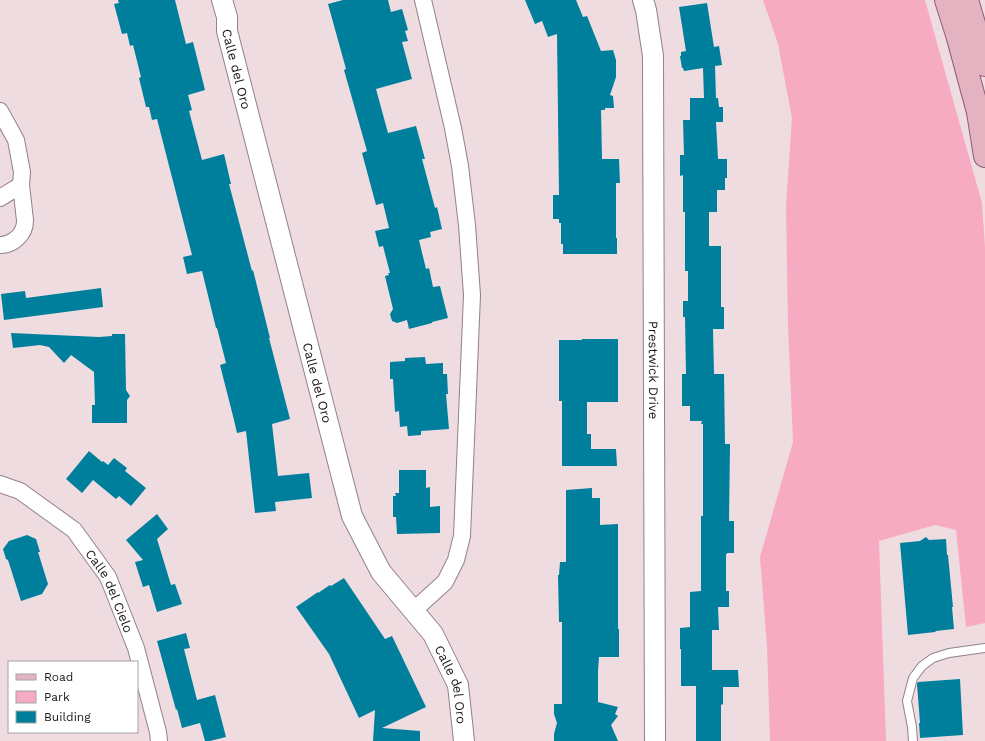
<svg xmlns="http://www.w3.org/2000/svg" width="985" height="741" font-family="'Work Sans',sans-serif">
<rect width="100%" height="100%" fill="#efdce1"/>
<path fill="#f7abc2" d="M 763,0 L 925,0 L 982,203 L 985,247 L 985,623 L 966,627 L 956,530 L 935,525 L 879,541 L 886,741 L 770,741 L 767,647 L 760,557 L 793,442 L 788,327 L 786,205 L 792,118 L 778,44 Z"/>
<path fill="#007f9c" d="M 118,0 L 175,0 L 186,44 L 193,42 L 205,90 L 188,95 L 192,110 L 189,111 L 202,160 L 224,154 L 231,184 L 229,184 L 252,271 L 253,270 L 270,338 L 269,338 L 290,419 L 272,424 L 278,476 L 309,473 L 312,498 L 275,502 L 276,511 L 255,513 L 246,431 L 237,433 L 234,420 L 220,365 L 226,363 L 217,328 L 216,328 L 202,271 L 187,274 L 183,257 L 192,255 L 157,119 L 152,120 L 149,107 L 146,107 L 139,78 L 141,77 L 133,45 L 130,46 L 127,33 L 122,34 L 114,4 L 119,3 Z
M 343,0 L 388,0 L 391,12 L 402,9 L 408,30 L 405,31 L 408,41 L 402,42 L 412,79 L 376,89 L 388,133 L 416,126 L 425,159 L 422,159 L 435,208 L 437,207 L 442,229 L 430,232 L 431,237 L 419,240 L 426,269 L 429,268 L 433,287 L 440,286 L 448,318 L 432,322 L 432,323 L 409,329 L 407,320 L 397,323 L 392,321 L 390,314 L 393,309 L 385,276 L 389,275 L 388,273 L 390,273 L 383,246 L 379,247 L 375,231 L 389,228 L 383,203 L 376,205 L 362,153 L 367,151 L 344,70 L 346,69 L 328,4 Z
M 525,0 L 576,0 L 583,17 L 587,16 L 601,51 L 613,50 L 616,60 L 616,77 L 610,95 L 613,96 L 614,108 L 605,108 L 605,110 L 601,110 L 602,159 L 619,159 L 620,183 L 616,183 L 616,238 L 617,238 L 617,254 L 563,254 L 563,244 L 561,244 L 561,223 L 559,223 L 559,219 L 553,219 L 553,195 L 559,195 L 557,34 L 548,37 L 542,21 L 535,24 Z
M 707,3 L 714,47 L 719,46 L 722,65 L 715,66 L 716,98 L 718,98 L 719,107 L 723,107 L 723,122 L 716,122 L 718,159 L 727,159 L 727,178 L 725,178 L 725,190 L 717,190 L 717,212 L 709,212 L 709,246 L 721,246 L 721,307 L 724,307 L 724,329 L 713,329 L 714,374 L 724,374 L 725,444 L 730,444 L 729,521 L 734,521 L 734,553 L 727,553 L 727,554 L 726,554 L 726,591 L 729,591 L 729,607 L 718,607 L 719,630 L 712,630 L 712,670 L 738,670 L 739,687 L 723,687 L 723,704 L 721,705 L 721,741 L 696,741 L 696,686 L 681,686 L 681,649 L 680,649 L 680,628 L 690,627 L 690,592 L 701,591 L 701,516 L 703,516 L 703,424 L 701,424 L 702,421 L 690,421 L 690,406 L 682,406 L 682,374 L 686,374 L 685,317 L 683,317 L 683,301 L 688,301 L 688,271 L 685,271 L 685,212 L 683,212 L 683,175 L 680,176 L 680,155 L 684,155 L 683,120 L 690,120 L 690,98 L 704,98 L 703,68 L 684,71 L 683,68 L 682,68 L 680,56 L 681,56 L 681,52 L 686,51 L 679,7 Z
M 101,288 L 103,307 L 4,320 L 1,294 L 25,291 L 26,298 Z
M 11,333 L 99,337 L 112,336 L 112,334 L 125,334 L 126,390 L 130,396 L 127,400 L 127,423 L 92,423 L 92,405 L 95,405 L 94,372 L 71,355 L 64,363 L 49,347 L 40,345 L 13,348 Z
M 582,339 L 618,339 L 618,402 L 587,402 L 587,434 L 591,434 L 591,449 L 616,449 L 617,466 L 562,466 L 562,401 L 559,401 L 559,340 L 582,340 Z
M 425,357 L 426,364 L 443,363 L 443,374 L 447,374 L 448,394 L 446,394 L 449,429 L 421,431 L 421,435 L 408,436 L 407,426 L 400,427 L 399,411 L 395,412 L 393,379 L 390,379 L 390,362 L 405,361 L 405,358 Z
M 89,451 L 102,462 L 103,461 L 108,465 L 114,458 L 127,468 L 125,471 L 146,488 L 131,506 L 119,496 L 116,499 L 93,480 L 82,493 L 66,479 Z
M 399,470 L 426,470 L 426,488 L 430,487 L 430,507 L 440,506 L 440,533 L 397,534 L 396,517 L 393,517 L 393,496 L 396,496 L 395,493 L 399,493 Z
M 592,488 L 592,498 L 600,498 L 600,525 L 618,524 L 618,629 L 619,629 L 619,657 L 599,657 L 598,671 L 598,702 L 618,707 L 615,714 L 618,716 L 611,725 L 618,741 L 554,741 L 554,734 L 557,723 L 554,714 L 554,704 L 562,704 L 562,622 L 559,622 L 558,575 L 559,575 L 560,562 L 566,562 L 566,490 Z
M 157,514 L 168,529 L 157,539 L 171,585 L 175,584 L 182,604 L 157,612 L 149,585 L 143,587 L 135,562 L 143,560 L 126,540 Z
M 27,535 L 36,539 L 40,552 L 38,552 L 48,584 L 42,594 L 21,601 L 8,560 L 6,559 L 3,549 L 9,541 Z
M 926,537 L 929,540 L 946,539 L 947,555 L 948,555 L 953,607 L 952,607 L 954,629 L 936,631 L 935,632 L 908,635 L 900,543 L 920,541 Z
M 344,578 L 385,639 L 392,636 L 426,707 L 382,728 L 420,731 L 420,741 L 373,741 L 375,710 L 359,718 L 329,654 L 296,607 L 318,592 L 318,593 L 330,585 L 331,586 Z
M 186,633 L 190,648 L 184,649 L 197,700 L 215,695 L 226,737 L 210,741 L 205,741 L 200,723 L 182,728 L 177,709 L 176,710 L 157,641 Z
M 960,679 L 963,735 L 920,738 L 919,723 L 920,723 L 917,684 L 918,682 Z"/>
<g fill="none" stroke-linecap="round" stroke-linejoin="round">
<g stroke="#928186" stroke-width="10">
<path id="service" d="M 913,741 L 912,727 L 907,701 L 913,678 L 922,666 L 933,658 L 949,653 L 985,648"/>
</g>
<g stroke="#928186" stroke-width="18">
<g id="minor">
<path d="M 0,111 L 16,140 L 22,172 L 21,185"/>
<path d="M 0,198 L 21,185 C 22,194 23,202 24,211 C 24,214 25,218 25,221 C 25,234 13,245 0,245"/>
<path id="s1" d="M 0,484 L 20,491 L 74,530 L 108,577 L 136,648 L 158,732 L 159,741"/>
<path d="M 413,611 L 445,582 L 456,560 L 462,536 L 472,295 L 467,225 L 460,166 L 453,128 L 423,0"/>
</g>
</g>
<g stroke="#928186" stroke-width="22">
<g id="tertiary">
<path id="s2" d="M 222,0 L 227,17 L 227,31 L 352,516 L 381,572 L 433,634 L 458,685 L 464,741"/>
<path id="s3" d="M 643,0 L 646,10 L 653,56 L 655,741"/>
</g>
</g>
<g stroke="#925c6d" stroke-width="24">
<path id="primary" d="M 946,0 L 958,38 L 978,112 L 985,156
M 967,0 L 978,37 L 985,65"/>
</g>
<use href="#service" stroke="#fff" stroke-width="8"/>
<use href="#minor" stroke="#fff" stroke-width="16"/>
<use href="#tertiary" stroke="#fff" stroke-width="20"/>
<use href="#primary" stroke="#e3b3c2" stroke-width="22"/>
</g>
<g text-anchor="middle" stroke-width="3" stroke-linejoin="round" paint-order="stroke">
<g font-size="13" fill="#1e1719" stroke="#fff">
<text dy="5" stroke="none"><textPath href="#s2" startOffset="71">Calle del Oro</textPath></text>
<text dy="5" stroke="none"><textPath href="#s3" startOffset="371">Prestwick Drive</textPath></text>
<text dy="5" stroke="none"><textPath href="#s2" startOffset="395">Calle del Oro</textPath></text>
<text dy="5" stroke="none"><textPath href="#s1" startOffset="159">Calle del Cielo</textPath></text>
<text dy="5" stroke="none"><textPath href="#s2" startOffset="731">Calle del Oro</textPath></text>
</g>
</g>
<rect x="8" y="661" width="130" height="72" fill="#ffffff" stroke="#a5a2a3"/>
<rect x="16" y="674" width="20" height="6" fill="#e3b3c2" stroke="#a5a2a3"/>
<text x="44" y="681" font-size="12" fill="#1e1719">Road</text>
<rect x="16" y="691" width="20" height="12" fill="#f7abc2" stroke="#a5a2a3"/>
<text x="44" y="701" font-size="12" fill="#1e1719">Park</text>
<rect x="16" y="711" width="20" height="12" fill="#007f9c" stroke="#a5a2a3"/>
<text x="44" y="721" font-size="12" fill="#1e1719">Building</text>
</svg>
